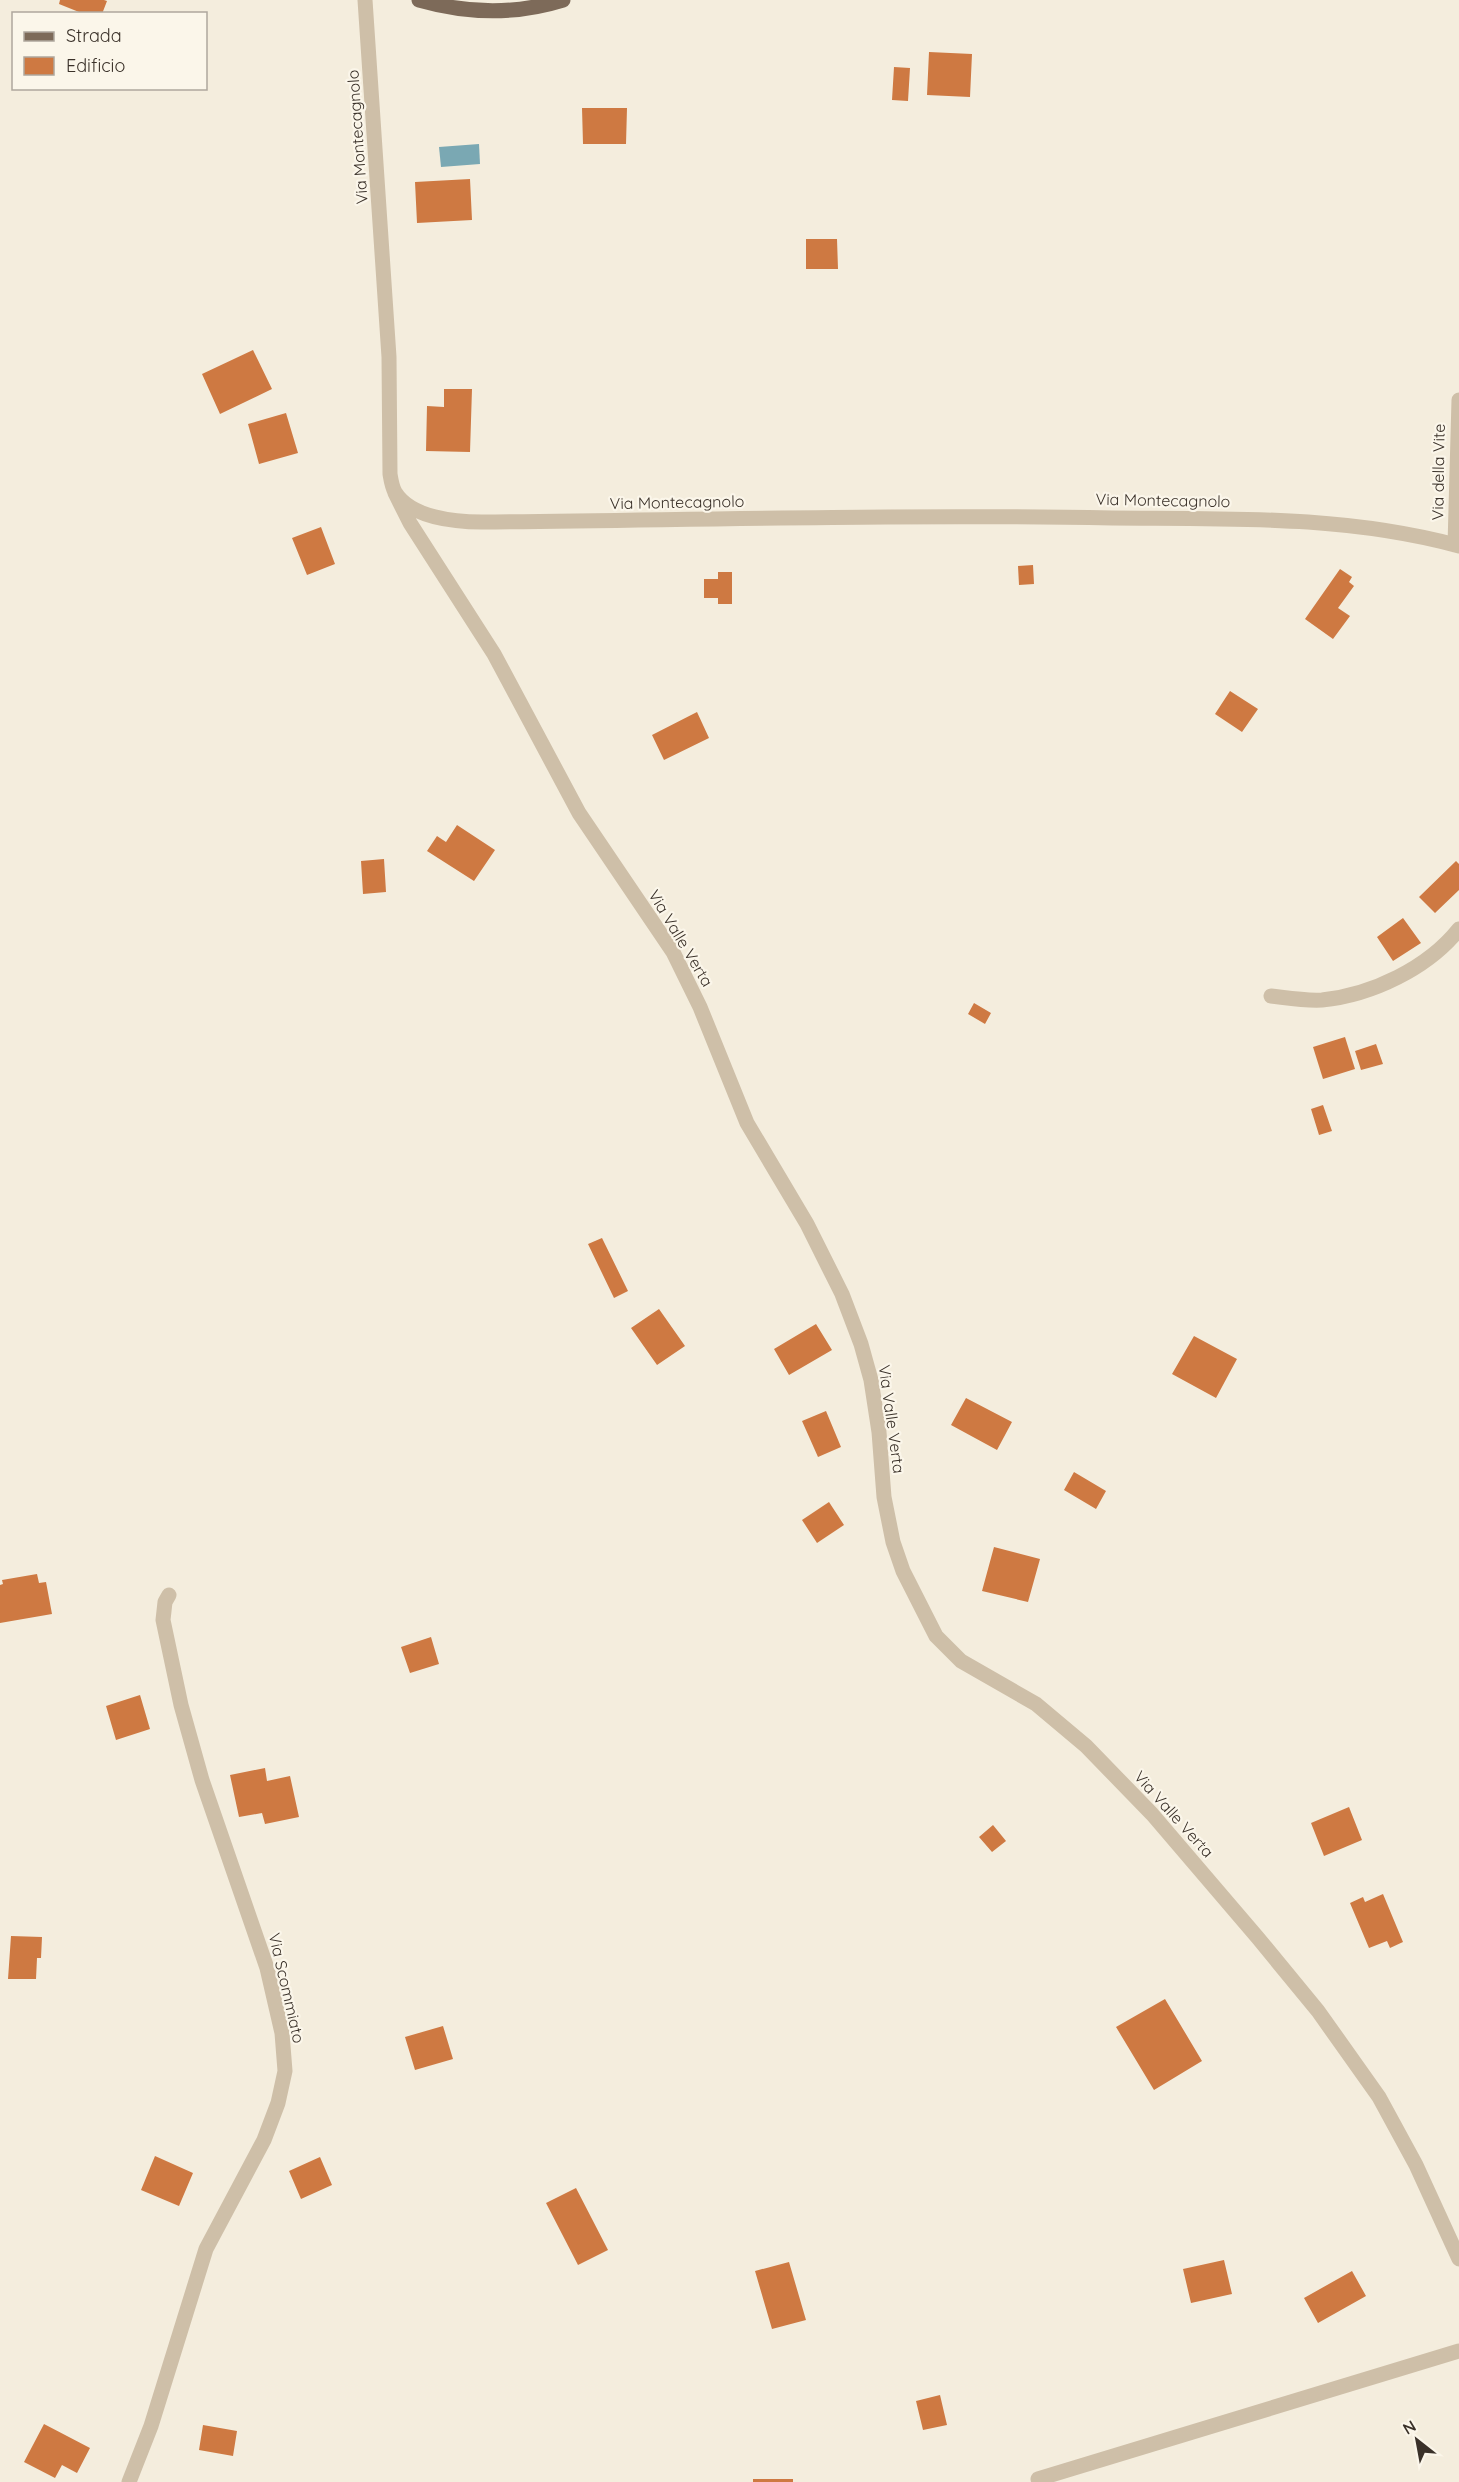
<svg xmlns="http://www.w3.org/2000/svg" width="1459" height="2482" font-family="Quicksand,sans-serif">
<rect width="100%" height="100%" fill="#f4eddd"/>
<path fill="#7aa8b3" d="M 479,144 L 480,164 L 441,167 L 439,147 Z"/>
<path fill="#ce7942" d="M 60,0 L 104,0 L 107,1 L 102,14 L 84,14 L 59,4 Z
M 929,52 L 972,54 L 970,97 L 927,95 Z
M 894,67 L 910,68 L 908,101 L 892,100 Z
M 582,108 L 627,108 L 626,144 L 583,144 Z
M 470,179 L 472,220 L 417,223 L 415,182 Z
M 806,239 L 837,239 L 838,269 L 806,269 Z
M 253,350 L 272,389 L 220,414 L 202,374 Z
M 444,389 L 472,389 L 470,452 L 426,451 L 427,406 L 444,407 Z
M 286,413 L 298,453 L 259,464 L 248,424 Z
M 321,527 L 335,564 L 307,575 L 292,538 Z
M 1033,565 L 1034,584 L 1019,585 L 1018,566 Z
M 1340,569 L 1352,577 L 1349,582 L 1354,586 L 1338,608 L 1350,616 L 1333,639 L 1305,619 Z
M 718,572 L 732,572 L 732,604 L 718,604 L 718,598 L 704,598 L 704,579 L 718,579 Z
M 1230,691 L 1258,709 L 1242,732 L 1215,714 Z
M 697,712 L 709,738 L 664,760 L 652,735 Z
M 457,825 L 495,850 L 474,881 L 427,851 L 437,836 L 446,842 Z
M 384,859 L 386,892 L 363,894 L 361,861 Z
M 1456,861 L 1459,864 L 1459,890 L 1435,913 L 1419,897 Z
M 1403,918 L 1421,943 L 1393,961 L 1377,937 Z
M 974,1003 L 991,1013 L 985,1024 L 968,1014 Z
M 1345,1037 L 1355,1069 L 1323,1079 L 1313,1047 Z
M 1376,1044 L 1383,1064 L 1361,1070 L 1355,1051 Z
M 1323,1105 L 1332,1131 L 1319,1135 L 1311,1109 Z
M 602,1238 L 628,1291 L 614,1298 L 588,1244 Z
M 659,1309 L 685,1346 L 657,1365 L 631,1328 Z
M 816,1324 L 832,1350 L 789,1375 L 774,1349 Z
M 1194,1336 L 1237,1359 L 1216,1398 L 1172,1374 Z
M 966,1398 L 1012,1422 L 997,1450 L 951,1425 Z
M 826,1411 L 841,1447 L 818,1457 L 802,1421 Z
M 1074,1472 L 1106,1491 L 1096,1509 L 1064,1490 Z
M 829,1502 L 844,1525 L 817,1543 L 802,1520 Z
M 994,1547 L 1040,1559 L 1028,1602 L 982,1591 Z
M 37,1574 L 39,1583 L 46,1582 L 52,1614 L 0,1623 L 0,1585 L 3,1584 L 2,1580 Z
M 431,1637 L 439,1664 L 410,1673 L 401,1647 Z
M 140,1695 L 150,1729 L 116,1740 L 106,1706 Z
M 265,1768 L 267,1781 L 290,1776 L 299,1817 L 265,1824 L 262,1813 L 239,1817 L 230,1775 Z
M 1349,1807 L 1362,1840 L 1324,1856 L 1311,1823 Z
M 993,1825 L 1006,1841 L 992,1852 L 979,1837 Z
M 1383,1894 L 1403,1942 L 1390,1948 L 1387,1941 L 1369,1948 L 1350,1903 L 1363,1897 L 1365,1902 Z
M 11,1936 L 42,1937 L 41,1958 L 37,1958 L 36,1979 L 8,1979 Z
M 1165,1999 L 1202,2061 L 1154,2090 L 1116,2027 Z
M 443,2026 L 453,2059 L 415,2070 L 405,2037 Z
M 155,2156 L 193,2173 L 179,2206 L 141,2190 Z
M 320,2157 L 332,2185 L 301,2199 L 289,2171 Z
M 576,2188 L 608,2250 L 578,2265 L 546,2203 Z
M 1224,2260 L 1232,2294 L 1191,2303 L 1183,2269 Z
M 789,2262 L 806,2320 L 772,2329 L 755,2271 Z
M 1352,2271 L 1366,2296 L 1318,2323 L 1304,2298 Z
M 940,2395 L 947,2425 L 923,2430 L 916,2401 Z
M 44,2424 L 90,2448 L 77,2473 L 62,2465 L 55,2478 L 24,2462 Z
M 203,2425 L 237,2431 L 233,2456 L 199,2450 Z
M 753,2479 L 793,2479 L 793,2482 L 753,2482 Z"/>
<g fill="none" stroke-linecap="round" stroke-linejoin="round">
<path stroke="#cebfa8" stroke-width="15" d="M 365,0 L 389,357 L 390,474 C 391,480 392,487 395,492 C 411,518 455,522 482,522 C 692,520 902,514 1112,518 C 1228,519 1345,515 1459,546
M 395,493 L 410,523 L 494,654 L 579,813 L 673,952 L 700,1007 L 747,1123 L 807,1224 L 842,1294 L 861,1344 L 871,1380 L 879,1432 L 884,1497 L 893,1542 L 903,1571 L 936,1636 L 961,1661 L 1036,1704 L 1086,1746 L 1152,1814 L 1258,1938 L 1318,2011 L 1379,2097 L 1416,2165 L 1459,2259
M 1455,545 L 1459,400
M 1271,996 C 1288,998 1305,1001 1322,1000 C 1372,995 1428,968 1459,929
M 1038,2479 L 1459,2351
M 129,2482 L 151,2426 L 206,2249 L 264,2140 L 278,2103 L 285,2071 L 282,2033 L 267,1968 L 202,1780 L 181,1705 L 163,1620 L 165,1602 L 169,1595"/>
<path stroke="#7d6a59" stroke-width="15" d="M 419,0 C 468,14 515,15 563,0"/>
</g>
<g text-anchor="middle" stroke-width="4.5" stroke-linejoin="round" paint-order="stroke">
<g font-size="16" fill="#3a3129" stroke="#fbf6ea">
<text transform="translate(357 137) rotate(-94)" y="6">Via Montecagnolo</text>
<text transform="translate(1438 472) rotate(-89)" y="6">Via della Vite</text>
<text transform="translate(1163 500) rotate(1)" y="6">Via Montecagnolo</text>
<text transform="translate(677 502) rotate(-1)" y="6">Via Montecagnolo</text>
<text transform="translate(681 938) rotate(59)" y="6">Via Valle Verta</text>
<text transform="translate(892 1419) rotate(82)" y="6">Via Valle Verta</text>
<text transform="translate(1174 1814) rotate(48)" y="6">Via Valle Verta</text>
<text transform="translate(287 1988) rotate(77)" y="6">Via Scommiato</text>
</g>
</g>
<rect x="12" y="12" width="195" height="78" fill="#fbf6ea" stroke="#aea79d" stroke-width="1.5"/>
<rect x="24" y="32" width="30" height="9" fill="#7d6a59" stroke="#aea79d" stroke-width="1.5"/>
<text x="66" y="42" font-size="18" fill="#3a3129">Strada</text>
<rect x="24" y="57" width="30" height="18" fill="#ce7942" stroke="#aea79d" stroke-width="1.5"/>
<text x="66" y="72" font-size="18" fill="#3a3129">Edificio</text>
<g transform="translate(1417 2440) rotate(329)" stroke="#fbf6ea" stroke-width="4.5" paint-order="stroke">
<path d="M0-4.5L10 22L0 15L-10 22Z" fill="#3a3129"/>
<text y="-9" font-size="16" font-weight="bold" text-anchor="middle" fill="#3a3129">N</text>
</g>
</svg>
